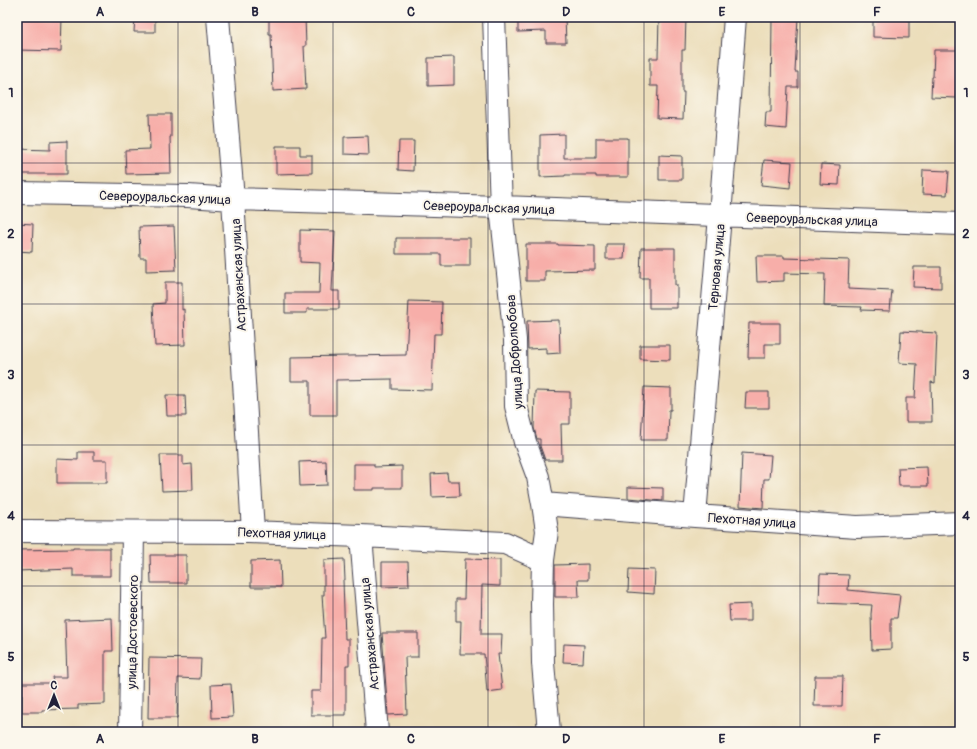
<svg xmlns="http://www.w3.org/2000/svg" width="977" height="749" font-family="Pangolin,sans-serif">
<rect width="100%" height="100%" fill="#fbf7ec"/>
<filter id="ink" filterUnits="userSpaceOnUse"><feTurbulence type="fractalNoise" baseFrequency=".025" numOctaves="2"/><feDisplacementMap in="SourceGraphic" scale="8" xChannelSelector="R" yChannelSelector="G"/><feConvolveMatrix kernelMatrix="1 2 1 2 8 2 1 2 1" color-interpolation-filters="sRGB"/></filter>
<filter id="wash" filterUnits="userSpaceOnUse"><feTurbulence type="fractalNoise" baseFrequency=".012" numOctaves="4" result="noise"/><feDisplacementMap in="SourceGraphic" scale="16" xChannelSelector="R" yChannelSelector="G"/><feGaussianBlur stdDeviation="0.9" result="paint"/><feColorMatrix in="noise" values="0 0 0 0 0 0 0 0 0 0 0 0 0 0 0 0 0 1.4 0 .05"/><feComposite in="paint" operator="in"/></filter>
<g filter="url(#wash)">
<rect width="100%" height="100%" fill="#ecdebb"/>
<g id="blocks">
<path fill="#f7aea9" d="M 17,17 L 62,17 L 61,51 L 17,50 Z
M 135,17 L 155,17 L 155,32 L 134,32 Z
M 269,17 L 305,17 L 306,46 L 304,46 L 306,89 L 273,91 L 271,34 L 269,34 Z
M 518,17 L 565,17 L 566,43 L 546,43 L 546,31 L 518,32 Z
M 659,17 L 686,17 L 685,50 L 682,50 L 682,92 L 684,92 L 683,119 L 657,118 L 658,86 L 650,86 L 650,58 L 658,58 Z
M 772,17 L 798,17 L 795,72 L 798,72 L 798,87 L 788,87 L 786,129 L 765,127 L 766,112 L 771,112 Z
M 873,17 L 909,17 L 909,38 L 873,37 Z
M 934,50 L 960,50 L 960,69 L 958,69 L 957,98 L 931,97 L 932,77 L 933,77 Z
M 454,57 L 454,85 L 428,86 L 428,58 Z
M 149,114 L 171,114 L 171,137 L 170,137 L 171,173 L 126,174 L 125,150 L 150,149 Z
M 564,134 L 564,158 L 596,158 L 596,138 L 628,138 L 628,177 L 596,177 L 596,175 L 565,175 L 565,176 L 540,177 L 540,135 Z
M 368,136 L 369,155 L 344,154 L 344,137 Z
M 67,141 L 67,174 L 17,174 L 17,149 L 50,150 L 50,142 Z
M 399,141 L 414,141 L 413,171 L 398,170 Z
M 276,146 L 300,146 L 300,155 L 312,155 L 312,173 L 276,174 Z
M 659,155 L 682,156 L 682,180 L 659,180 Z
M 764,160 L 792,162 L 790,188 L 761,185 Z
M 821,164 L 840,165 L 839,185 L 820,184 Z
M 923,170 L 949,171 L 947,195 L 922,194 Z
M 17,223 L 33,224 L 32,252 L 17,251 Z
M 174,226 L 176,270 L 146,271 L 146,258 L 140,258 L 139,227 Z
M 300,230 L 335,231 L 332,291 L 339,291 L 339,309 L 307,309 L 307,313 L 285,313 L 285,293 L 319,293 L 320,263 L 300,262 Z
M 396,238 L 470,238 L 470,266 L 441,266 L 441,254 L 396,254 Z
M 526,244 L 558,244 L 558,245 L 595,246 L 595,270 L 545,271 L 545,281 L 526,281 Z
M 606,244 L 625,244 L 624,259 L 606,259 Z
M 641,248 L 675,248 L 675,285 L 677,285 L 677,308 L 649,308 L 649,278 L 640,278 Z
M 756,256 L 784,256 L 784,258 L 849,260 L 848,289 L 892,291 L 890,311 L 861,310 L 862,307 L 824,306 L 825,274 L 784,273 L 784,281 L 757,282 Z
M 914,267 L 941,267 L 941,288 L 913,287 Z
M 165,282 L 182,282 L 182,310 L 184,309 L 185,345 L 155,346 L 153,304 L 165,303 Z
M 409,301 L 442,302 L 441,334 L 434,334 L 432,390 L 392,389 L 392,379 L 336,380 L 336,415 L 310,415 L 310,381 L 291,381 L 291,357 L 406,355 Z
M 559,320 L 560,353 L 546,354 L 546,348 L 528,349 L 527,321 Z
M 749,323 L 780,323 L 780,344 L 765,344 L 765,358 L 748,358 Z
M 901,331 L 937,333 L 935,383 L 931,382 L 932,422 L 906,422 L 906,398 L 915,398 L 917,364 L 899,363 Z
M 640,345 L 670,345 L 670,360 L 640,359 Z
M 644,387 L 671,388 L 671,410 L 669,410 L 668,440 L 641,440 Z
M 535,391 L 570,392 L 570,424 L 561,424 L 562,460 L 545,460 L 540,446 L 540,439 L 537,439 L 534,428 Z
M 746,392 L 769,392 L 769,408 L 745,408 Z
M 166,395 L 185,395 L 186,416 L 167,416 Z
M 78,452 L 94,452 L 94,460 L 107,460 L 107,483 L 57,483 L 57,459 L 78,460 Z
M 742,453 L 771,455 L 769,479 L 764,479 L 763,508 L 740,506 Z
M 160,455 L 183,455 L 183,465 L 192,464 L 193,490 L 162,491 Z
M 326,461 L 327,485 L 300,486 L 299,462 Z
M 354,464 L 374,464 L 374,467 L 402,466 L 402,488 L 374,488 L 374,490 L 354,490 Z
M 927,467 L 928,486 L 899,486 L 898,468 Z
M 447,473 L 448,481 L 459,481 L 460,496 L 432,497 L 431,474 Z
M 628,487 L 663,488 L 663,501 L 628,498 Z
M 73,548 L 110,548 L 110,576 L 73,576 L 73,569 L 17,571 L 17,550 L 73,549 Z
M 150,555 L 186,555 L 186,583 L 151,583 Z
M 344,559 L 345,580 L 343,580 L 345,639 L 349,639 L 349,665 L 346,665 L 346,715 L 311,715 L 311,691 L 321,691 L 322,638 L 325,638 L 322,595 L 324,595 L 324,560 Z
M 465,559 L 500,560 L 500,586 L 482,585 L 481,634 L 502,634 L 501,654 L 498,654 L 502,690 L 487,692 L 484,654 L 460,654 L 461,621 L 456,621 L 456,599 L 464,599 Z
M 280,560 L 281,587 L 251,587 L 251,561 Z
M 382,562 L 408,562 L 409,586 L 382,587 Z
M 588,564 L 588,580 L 578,580 L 579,597 L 555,597 L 555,565 Z
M 629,569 L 655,570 L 654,594 L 628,592 Z
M 820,574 L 849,575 L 848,590 L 900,595 L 897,618 L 891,618 L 891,649 L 872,650 L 871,614 L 872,605 L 819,603 Z
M 751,604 L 751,621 L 730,621 L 729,605 Z
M 112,618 L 113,651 L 105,651 L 105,704 L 78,705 L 78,709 L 42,710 L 42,712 L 22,712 L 22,683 L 53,683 L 52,677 L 67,677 L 65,620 Z
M 382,633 L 418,633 L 418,657 L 405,657 L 407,714 L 388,715 Z
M 564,644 L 584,645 L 583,663 L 563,662 Z
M 149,658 L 201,659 L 200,679 L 178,678 L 177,718 L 148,718 Z
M 815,676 L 843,676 L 842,706 L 814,706 Z
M 231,684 L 233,717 L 212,718 L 211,685 Z"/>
</g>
</g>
<g filter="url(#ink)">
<use href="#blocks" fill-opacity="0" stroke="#403e4e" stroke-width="1"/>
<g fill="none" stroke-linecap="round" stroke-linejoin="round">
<g stroke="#403e4e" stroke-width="24">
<path id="minor" d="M 218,17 L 233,199 L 253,532
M 494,17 L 501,207 L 515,340 L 516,406 L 525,442 L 538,477 L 543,504 L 547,531 L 543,560 L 542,604 L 543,663 L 549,732
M 17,193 L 188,196 L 233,199 L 501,207 L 960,224
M 543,504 L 695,516 L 857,527 L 960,523
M 695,516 L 720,216 L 735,17
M 17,531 L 248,532 L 361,536 L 505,543 L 543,560
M 361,536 L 377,732
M 130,732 L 133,532"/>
</g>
<use href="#minor" stroke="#fff" stroke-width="22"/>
</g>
</g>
<path fill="none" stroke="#22223b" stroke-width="1" stroke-opacity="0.55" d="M 178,17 L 178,732M 333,17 L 333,732M 488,17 L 488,732M 644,17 L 644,732M 800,17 L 800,732M 17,163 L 960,163M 17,304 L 960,304M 17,445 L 960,445M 17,586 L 960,586"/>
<g text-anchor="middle" stroke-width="4" stroke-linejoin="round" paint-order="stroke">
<g font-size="13" fill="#22223b" stroke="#fbf7ec">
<text transform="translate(165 197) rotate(2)" y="5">Североуральская улица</text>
<text transform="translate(489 207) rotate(2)" y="5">Североуральская улица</text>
<text transform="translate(812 219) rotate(2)" y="5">Североуральская улица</text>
<text transform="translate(716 267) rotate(-85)" y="5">Терновая улица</text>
<text transform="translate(238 275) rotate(-93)" y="5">Астраханская улица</text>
<text transform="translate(514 352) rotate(-94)" y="5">улица Добролюбова</text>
<text transform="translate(752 520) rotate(4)" y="5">Пехотная улица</text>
<text transform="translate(282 533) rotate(2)" y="5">Пехотная улица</text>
<text transform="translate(132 632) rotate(-89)" y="5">улица Достоевского</text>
<text transform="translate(369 634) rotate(-95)" y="5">Астраханская улица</text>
</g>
</g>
<rect width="977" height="749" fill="none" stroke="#fbf7ec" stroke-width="44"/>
<g transform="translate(54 695)" stroke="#fbf7ec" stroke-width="3" paint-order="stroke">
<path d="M0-3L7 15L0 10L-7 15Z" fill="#22223b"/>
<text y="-6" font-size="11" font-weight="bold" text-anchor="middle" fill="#22223b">С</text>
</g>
<rect x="22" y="22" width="933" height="705" fill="none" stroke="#22223b" stroke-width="1.5"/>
<g font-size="13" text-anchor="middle" font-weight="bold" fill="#22223b">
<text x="100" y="16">A</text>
<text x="255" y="16">B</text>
<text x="411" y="16">C</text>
<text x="566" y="16">D</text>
<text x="722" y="16">E</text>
<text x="877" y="16">F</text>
<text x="11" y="97">1</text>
<text x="966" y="97">1</text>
<text x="11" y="238">2</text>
<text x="966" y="238">2</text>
<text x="11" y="379">3</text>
<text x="966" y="379">3</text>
<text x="11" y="520">4</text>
<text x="966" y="520">4</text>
<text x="11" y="661">5</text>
<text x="966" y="661">5</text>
<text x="100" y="743">A</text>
<text x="255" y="743">B</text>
<text x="411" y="743">C</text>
<text x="566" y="743">D</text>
<text x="722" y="743">E</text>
<text x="877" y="743">F</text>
</g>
</svg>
